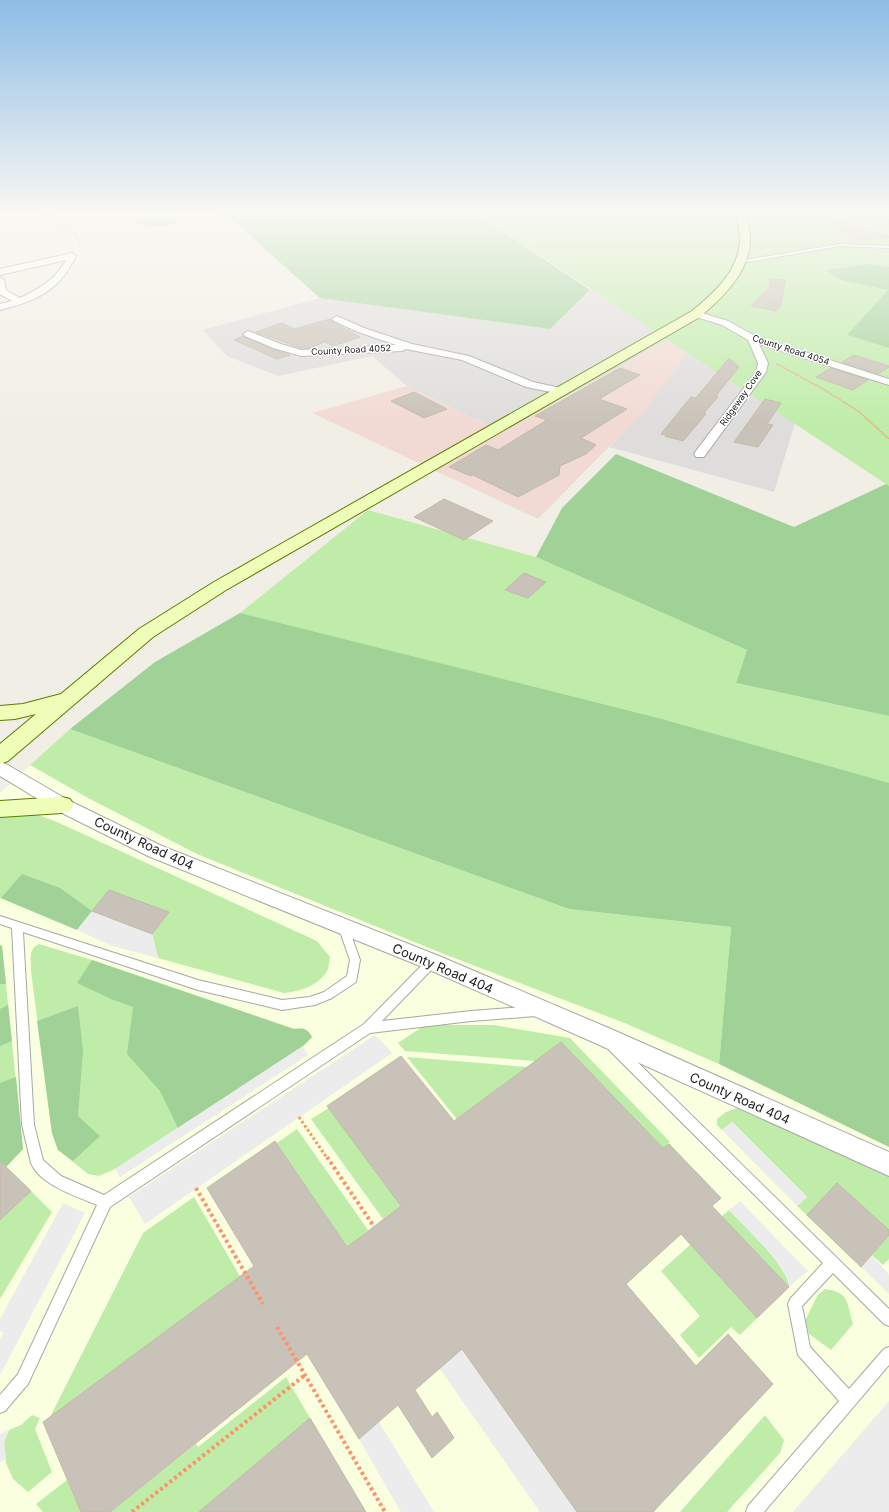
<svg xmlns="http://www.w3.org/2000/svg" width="889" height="1512" font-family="Inter,sans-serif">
  <rect width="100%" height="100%" fill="#f1efe5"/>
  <polygon fill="#dedddc" points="859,213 889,225 889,285 824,328 889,348 809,377 774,492 609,447 646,409 677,335 503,432 407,386 372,356 278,376 227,356 203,330 320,298 550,329 617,264"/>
  <polygon fill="#f2dad4" points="677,335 695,342 646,409 538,519 312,413 407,386 503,432"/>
  <polygon fill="#faffe0" points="70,729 569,909 889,944 889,1512 0,1512 0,793"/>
  <g fill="#bfeda9">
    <polygon points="476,213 859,213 889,225 889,267 869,264 876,286 888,290 848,335 889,348 889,486"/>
    <polygon points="368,510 536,557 747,650 736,683 889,716 889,789 240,613"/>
    <polygon points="70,729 569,909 731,927 719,1064 622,1022 444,954 197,854 88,798 30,765"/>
    <path d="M22 811 38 815 57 822 317 941 330 957C329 962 329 969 326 973 316 987 300 991 284 993L158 958 152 934 168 913 109 891 77 930 0 898V814Z"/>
    <path d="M39 944 92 960 294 1029C303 1028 307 1029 312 1037L303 1046 115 1169 99 1176 88 1174 58 1150 52 1133 31 971C31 960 28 949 39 944Z"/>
    <polygon points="0,945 2,946 23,1149 6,1167 0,1161"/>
    <polygon points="432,1025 494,1025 570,1038 670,1142 663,1148 561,1042 535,1061 405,1051 398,1043 422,1027"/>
    <polygon points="407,1057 527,1067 462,1115 464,1128"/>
    <polygon points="743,1106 889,1173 889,1230 837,1184 807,1215 797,1206 807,1197 732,1122 722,1130 717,1125 717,1119 726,1112"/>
    <polygon points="329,1108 401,1206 383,1219 311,1119"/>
    <polygon points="297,1129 368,1230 347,1247 277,1143"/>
    <polygon points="31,1191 52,1212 0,1299 0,1220"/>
    <polygon points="194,1197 259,1309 233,1282 50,1417 143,1233"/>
    <path d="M729 1210C744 1226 789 1267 789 1287L725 1220 695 1249 757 1318 740 1335 731 1327 699 1358 680 1335 700 1316 661 1271Z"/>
    <polygon points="889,1235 889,1259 883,1265 872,1255"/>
    <path d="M825 1289C850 1292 847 1304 853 1324L831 1350 809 1334 805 1321 817 1296Z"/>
    <polygon points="286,1377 310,1418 199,1512 110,1512 196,1444 198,1447"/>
    <polygon points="32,1415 40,1418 35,1429 52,1472 28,1492 13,1479 6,1463 4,1442 9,1430 21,1425"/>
    <polygon points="765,1415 784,1440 780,1453 727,1512 680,1512"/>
    <polygon points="67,1480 81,1512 43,1512 36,1504"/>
  </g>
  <g fill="#a0d298">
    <polygon points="218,213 475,213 590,290 550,329 320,298 234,221"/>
    <polygon points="860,213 889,213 889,225"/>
    <polygon points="869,264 889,267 889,348 847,335 888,290 841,280 825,270"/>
    <polygon points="616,454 794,527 886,484 889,486 889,716 736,683 747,650 536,557 562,508"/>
    <polygon points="240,613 658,718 889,783 889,1147 719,1064 731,927 569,909 70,729 155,662"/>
    <polygon points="22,874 60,888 92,911 77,930 1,898"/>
    <polygon points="0,945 2,946 6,984 0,984"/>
    <path d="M92 960 294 1029C303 1028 307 1028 312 1037L303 1046 178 1128 160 1091 127 1054 133 1007 111 999 77 983Z"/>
    <polygon points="8,1005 12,1041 0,1046 0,1009"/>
    <polygon points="78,1006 83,1051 78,1116 100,1136 73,1161 58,1150 52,1133 37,1021"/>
    <polygon points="16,1077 23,1149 6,1167 0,1161 0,1083"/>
  </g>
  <g fill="#ececec">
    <polygon points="92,911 152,934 158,958 112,946 77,930"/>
    <polygon points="375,1035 392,1053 145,1224 129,1197"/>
    <polygon points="303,1046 308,1055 120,1177 115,1169"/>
    <polygon points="732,1122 807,1197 797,1206 722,1130"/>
    <polygon points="740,1201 808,1271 789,1287 789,1281 773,1256 729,1210"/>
    <polygon points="63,1203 85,1213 0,1375 0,1338 4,1334 0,1330 0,1319"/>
    <polygon points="872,1255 889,1275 889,1294 861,1267"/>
    <polygon points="462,1349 577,1512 540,1512 440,1369"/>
    <polygon points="889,1401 889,1512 793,1512"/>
    <polygon points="379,1422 434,1512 401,1512 359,1439"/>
    <polygon points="9,1430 4,1442 6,1459 0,1462 0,1434"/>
  </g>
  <path fill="#a4c9e0" d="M159 216 179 220C170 228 145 229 136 220L145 217Z"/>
  <g fill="#c9c2b8" stroke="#c3b8a7">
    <polygon points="826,214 889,237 889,238 856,240 823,219"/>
    <polygon points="770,279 785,280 781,306 776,311 751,306 769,288"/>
    <polygon points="330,319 333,322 360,337 333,346 325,342 309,348 301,348 256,332 282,323 294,329"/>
    <polygon points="243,336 272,349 290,355 277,359 234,340"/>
    <polygon points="854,355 889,366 889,367 878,374 842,362"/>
    <polygon points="729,358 739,367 715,397 718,397 704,413 706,414 683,441 665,436 666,435 661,434 691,397 696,398"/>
    <polygon points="620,368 640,375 599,399 627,409 581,438 596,445 586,454 560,466 559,475 518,497 473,475 471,476 449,467 486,445 498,450 547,420 535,416"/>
    <polygon points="831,368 868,380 853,390 816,377"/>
    <polygon points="414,392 447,409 424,418 391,401"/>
    <polygon points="765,399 781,403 767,424 773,425 758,447 734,442"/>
    <polygon points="444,499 493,521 464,540 414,517"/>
    <polygon points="524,573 546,582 528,598 505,590"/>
    <polygon points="109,890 169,912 152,934 92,911"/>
    <polygon points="561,1042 663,1148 669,1144 721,1198 712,1206 789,1287 757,1318 681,1234 626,1284 696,1366 728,1334 773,1384 653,1512 577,1512 462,1349 415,1390 432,1417 437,1412 454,1438 432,1458 398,1405 359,1439 307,1354 110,1512 81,1512 43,1422 254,1266 207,1188 275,1141 347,1247 401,1206 327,1106 401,1056 454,1121"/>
    <polygon points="0,1161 31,1191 0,1220"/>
    <polygon points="837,1183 889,1230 889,1235 861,1267 807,1215"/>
    <polygon points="310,1418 366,1512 199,1512"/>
  </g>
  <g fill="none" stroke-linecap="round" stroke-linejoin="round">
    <g stroke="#a7a7a7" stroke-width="2">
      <g id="service">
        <polygon points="840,244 889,246 889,248 840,246 754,261 741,262 739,261"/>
        <path d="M0 916 198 980 282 1000 310 997 324 992 347 976 350 960 338 926 339 923 343 922 347 923 348 926 360 960 356 982 332 998 315 1005 282 1010 198 990 23 932 34 1125 43 1160 61 1176 104 1195 364 1024 428 959 432 957 436 959 437 962 436 965 382 1021 471 1011 536 1006 540 1008 542 1011 540 1014 536 1016 471 1021 370 1033 110 1207 28 1384 5 1411 0 1413V1395L18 1374 97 1205C76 1196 40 1185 31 1163L22 1125 12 928 0 924Z"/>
        <polygon points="614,1042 618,1043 889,1309 889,1326 884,1324 833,1273 802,1306 810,1347 849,1389 884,1349 889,1347 889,1365 764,1512 746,1512 748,1506 839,1401 798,1355 788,1304 790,1299 823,1263 610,1051 608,1047 610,1043"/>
      </g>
    </g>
    <g stroke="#a7a7a7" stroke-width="2">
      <g id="minor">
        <path d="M72 253 76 256C59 291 37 301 0 310V304L12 301 0 294V277L4 280 6 290 20 298C40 288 55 280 66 260L0 275V269Z"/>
        <polygon points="696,311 728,321 755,336 889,379 889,385 759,344 768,363 766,372 704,457 696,457 694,454 696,451 756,372 758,363 748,340 722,325 693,316 691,314"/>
        <polygon points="337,316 364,328 412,344 469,356 533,382 565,389 566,391 561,394 526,387 462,360 406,349 402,351 301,356 273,348 245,336 243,334 248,331 251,332 281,344 301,350 396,345 358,332 334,321 332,319"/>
        <polygon points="0,762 6,764 68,800 162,846 439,956 611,1029 889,1152 889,1176 595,1043 425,968 148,856 56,810 0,776"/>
      </g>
    </g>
    <g stroke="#5b7d00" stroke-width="2">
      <g id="secondary">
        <path d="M736 213H746C747 222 751 232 750 241 749 273 723 297 700 317L226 590 153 637 8 761 0 764V744L36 714 15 719 0 720V706L23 704 61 694 139 629 214 582 692 311C714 293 738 272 740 241 740 232 737 222 736 213Z"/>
        <polygon points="62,797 70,799 74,805 70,811 62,813 0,817 0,801"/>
      </g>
    </g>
    <g stroke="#ff9168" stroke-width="1.5" stroke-dasharray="1 1" stroke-linecap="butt">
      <polyline points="47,213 49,217 76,235 80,247"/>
      <polyline points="777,364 823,389 858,411 889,439"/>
    </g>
    <polyline stroke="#ff9168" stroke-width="3" stroke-dasharray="2.5 2.5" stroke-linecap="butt" points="299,1117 327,1158"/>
    <g stroke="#ff9168" stroke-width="4" stroke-dasharray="3 3" stroke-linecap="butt">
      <polyline points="327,1157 373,1225"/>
      <polyline points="196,1188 263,1304"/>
      <polyline points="277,1327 385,1512"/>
      <polyline points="132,1512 305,1375"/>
    </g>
    <use href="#service" fill="#fff" fill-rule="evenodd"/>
    <use href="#minor" fill="#fff" fill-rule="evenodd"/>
    <use href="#secondary" fill="#eefdb7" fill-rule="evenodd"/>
  </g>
  <linearGradient id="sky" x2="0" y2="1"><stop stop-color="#8dbce5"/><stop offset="0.5" stop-color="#f9f8f3"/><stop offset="1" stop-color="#f9f8f3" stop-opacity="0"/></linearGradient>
  <rect width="889" height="425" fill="url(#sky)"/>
  <g text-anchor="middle" stroke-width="3" stroke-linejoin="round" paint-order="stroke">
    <g font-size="9" fill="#202020" stroke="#fff">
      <text transform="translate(351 350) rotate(-3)" y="3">County Road 4052</text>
      <text transform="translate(791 350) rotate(18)" y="3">County Road 4054</text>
      <text transform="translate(741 398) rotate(-55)" y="3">Ridgeway Cove</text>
    </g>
    <g font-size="13" fill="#202020" stroke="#fff">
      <text transform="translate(144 843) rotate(25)" y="5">County Road 404</text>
      <text transform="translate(443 968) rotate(23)" y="5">County Road 404</text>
      <text transform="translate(740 1098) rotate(24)" y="5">County Road 404</text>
    </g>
  </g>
</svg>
